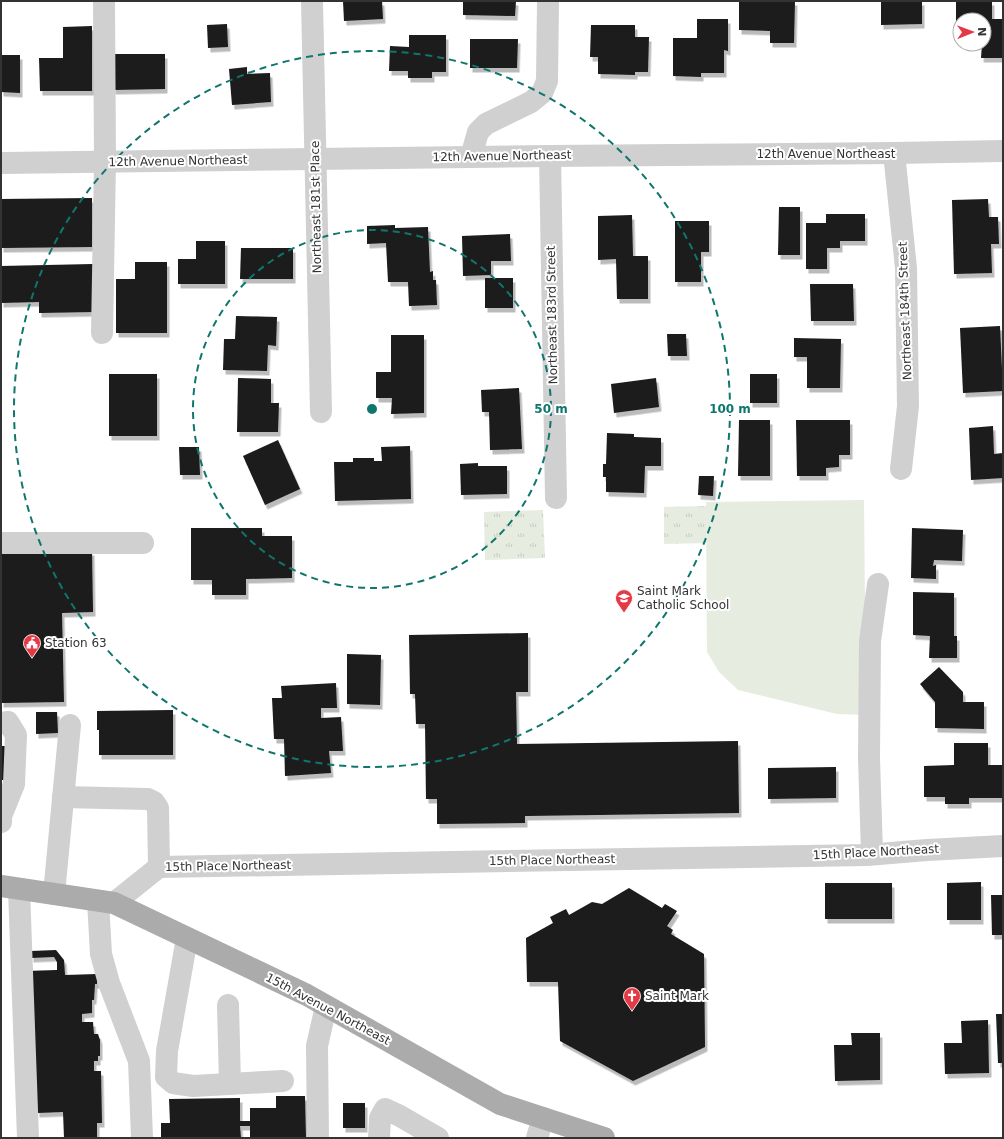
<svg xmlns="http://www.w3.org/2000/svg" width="1004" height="1139" font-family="'DejaVu Sans',sans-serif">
  <defs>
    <pattern id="park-tufts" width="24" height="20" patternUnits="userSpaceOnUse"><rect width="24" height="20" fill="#e6ecdf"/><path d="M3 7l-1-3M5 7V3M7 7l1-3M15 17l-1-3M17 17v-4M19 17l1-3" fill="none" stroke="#c6cbc0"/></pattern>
    <filter id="shadow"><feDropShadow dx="2.5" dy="4.5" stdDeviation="0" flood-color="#0004"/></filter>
  </defs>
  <rect width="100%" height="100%" fill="#fff"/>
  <polygon fill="#e6ecdf" points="864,500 866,715 837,714 738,690 719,672 707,652 706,502"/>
  <g fill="url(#park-tufts)">
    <polygon points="706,506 706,543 664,544 664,507"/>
    <polygon points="543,510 545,558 485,560 484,512"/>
  </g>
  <g fill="#1a1a1a" filter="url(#shadow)">
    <polygon points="343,1 382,1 383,19 344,21"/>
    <polygon points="463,1 516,1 515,16 463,15"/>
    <polygon points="739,1 795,1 794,43 770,43 770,31 739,30"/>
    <polygon points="881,1 922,1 922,24 881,25"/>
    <polygon points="956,1 992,1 992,19 1003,19 1003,58 981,58 982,44 984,44 984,20 960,20 960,40 956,40"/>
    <polygon points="697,19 728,19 728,51 724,50 724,73 701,73 701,77 673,76 673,38 697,38"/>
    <polygon points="227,24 228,47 208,48 207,25"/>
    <polygon points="591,25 635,25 635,37 649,37 648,72 635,72 635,75 598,74 598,57 590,57"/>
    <polygon points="92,26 92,91 40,91 39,58 63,58 63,27"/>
    <polygon points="409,35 446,35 446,72 432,72 432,78 408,78 408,71 389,71 390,46 409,47"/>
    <polygon points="470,39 518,39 517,68 470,68"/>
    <polygon points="113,54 165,54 165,89 113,90"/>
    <polygon points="1,55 20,55 20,93 1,92"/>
    <polygon points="247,67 247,74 270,73 271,102 232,105 229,69"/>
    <polygon points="92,198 92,247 1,248 1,199"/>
    <polygon points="988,199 989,217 998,217 999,244 991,244 992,273 954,274 952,200"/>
    <polygon points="779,207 800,207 800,255 778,255"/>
    <polygon points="826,214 865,214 865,241 840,241 840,248 827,248 827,269 806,269 806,223 826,223"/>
    <polygon points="632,215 633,256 648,256 648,299 617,299 616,259 598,260 598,216"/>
    <polygon points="675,221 709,221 709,252 701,252 701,282 675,282"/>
    <polygon points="395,225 395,228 428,227 430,272 433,271 433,280 436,280 437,305 409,306 408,282 388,282 386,243 367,244 367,226"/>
    <polygon points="510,234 511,261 491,261 491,275 463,276 462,236"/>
    <polygon points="196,241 225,241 225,284 178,284 178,259 196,259"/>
    <polygon points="241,248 293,248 293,279 240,279"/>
    <polygon points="135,262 167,262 167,333 116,333 116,279 135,279"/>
    <polygon points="93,264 94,312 39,313 39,302 1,303 1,266"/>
    <rect x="485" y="278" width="28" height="30"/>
    <polygon points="810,284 853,284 854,321 811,321"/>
    <polygon points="236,316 277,317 276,346 268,345 267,371 223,370 224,339 235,339"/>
    <polygon points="1000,326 1003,391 963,393 960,328"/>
    <polygon points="667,334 686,334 687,356 668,356"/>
    <polygon points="391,335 424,335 424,413 391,414 392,398 376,398 376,372 391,372"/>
    <polygon points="794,338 841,339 840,388 807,388 807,357 794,357"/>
    <rect x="109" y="374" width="48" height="62"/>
    <rect x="750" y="374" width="27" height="29"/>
    <polygon points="238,378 271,379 271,403 279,403 278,432 237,432"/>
    <polygon points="656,378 659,407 614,413 611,384"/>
    <polygon points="519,388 522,449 490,450 489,412 482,412 481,390"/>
    <polygon points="739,420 770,420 770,476 738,476"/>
    <polygon points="796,420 850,420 850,455 839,455 839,467 826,468 826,476 797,476"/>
    <polygon points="993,426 994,454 1003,453 1003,478 971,480 969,428"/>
    <polygon points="607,433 634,434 634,437 661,438 661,466 645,466 644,493 606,492 606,477 603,477 603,464 606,464"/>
    <polygon points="278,440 300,489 265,505 243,456"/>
    <polygon points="410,446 411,499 335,501 334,462 353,462 353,458 374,458 374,461 382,461 381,447"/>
    <polygon points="179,447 199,447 200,475 180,475"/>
    <polygon points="478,463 478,466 507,466 507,494 461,495 460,464"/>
    <polygon points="699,476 714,476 713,496 698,495"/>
    <polygon points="191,528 262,528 262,536 292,536 292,578 246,579 246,595 212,595 212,580 191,580"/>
    <polygon points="912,528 963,530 962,561 934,560 933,566 936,565 936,579 911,578"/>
    <polygon points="92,551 93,612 62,613 64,702 1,703 1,553"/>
    <polygon points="913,592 954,593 954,636 957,636 957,658 929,658 930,636 913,635"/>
    <polygon points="528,633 528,692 516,692 517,744 738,741 739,813 525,816 525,823 437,824 437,799 426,799 425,724 416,724 415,694 410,694 409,635"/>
    <polygon points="347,654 381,655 380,705 347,704"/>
    <polygon points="939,667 963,692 963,702 984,702 984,729 935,728 935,702 920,684"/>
    <polygon points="336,683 337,708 321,708 321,718 341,717 343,751 329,751 331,773 285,776 284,739 274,739 272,698 282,698 281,686"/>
    <polygon points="173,710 173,755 99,755 99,730 97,730 97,711"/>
    <polygon points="36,712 57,712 58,733 36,734"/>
    <polygon points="954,743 988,743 988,765 1003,765 1003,798 969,798 969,804 945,804 945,797 924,797 924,766 954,765"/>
    <polygon points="1,746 5,746 6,780 1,780"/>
    <polygon points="836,767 836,798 768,799 768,768"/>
    <polygon points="981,882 981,920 947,920 947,883"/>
    <rect x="825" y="883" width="67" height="36"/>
    <polygon points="629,888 662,908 665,904 677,911 667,926 673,930 671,934 704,954 705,1047 633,1081 560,1041 558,982 527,982 526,938 553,923 550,917 566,909 569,915 592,902 602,904"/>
    <polygon points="991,895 1003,895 1003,935 992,935"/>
    <polygon points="56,950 64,960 65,975 97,974 97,984 95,984 94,1000 92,1000 92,1013 82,1014 82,1022 93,1022 94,1034 98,1034 100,1040 100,1056 98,1056 98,1061 94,1061 94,1071 101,1071 102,1123 97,1123 97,1138 64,1138 63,1112 37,1113 25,971 57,970 57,962 54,957 31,958 31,951"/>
    <polygon points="996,1014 1003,1014 1003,1063 998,1063"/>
    <polygon points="988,1020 989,1073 945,1074 944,1043 962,1043 961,1021"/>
    <polygon points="851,1033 880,1033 880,1080 835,1081 834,1045 852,1045"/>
    <polygon points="276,1096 305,1096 306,1138 250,1138 250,1126 240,1126 241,1138 161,1138 161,1123 170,1123 169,1099 240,1098 240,1121 250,1121 250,1108 276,1108"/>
    <rect x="343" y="1103" width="22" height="25"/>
  </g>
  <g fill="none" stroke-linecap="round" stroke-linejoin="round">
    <g stroke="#d0d0d0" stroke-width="22">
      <polyline points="312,1 321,412"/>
      <polyline points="894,153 906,268 908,406 901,469"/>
      <polyline points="550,156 556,498"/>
      <polyline points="471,157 478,132 486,124 531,102 542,93 547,81 548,3"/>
      <polyline points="1,163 550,156 894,153 1003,151"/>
      <polyline points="102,333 105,162 104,1"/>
      <polyline points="1,543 143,543"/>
      <polyline points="1,723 8,722 16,735 14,784 1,816 1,822"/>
      <polyline points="63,797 148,799 154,802 158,808 159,867"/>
      <polyline points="872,854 869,758 870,641 878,584"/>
      <polyline points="19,889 28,1138"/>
      <polyline points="54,894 70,725"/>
      <polyline points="98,901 101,954 109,983 139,1061 142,1138"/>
      <polyline points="114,903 159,867 867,855 927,850 1003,846"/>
      <polyline points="187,938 167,1051 166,1077 173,1083 193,1086 283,1081"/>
      <polyline points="228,1005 230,1084"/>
      <polyline points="318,1138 317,1046 326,1006"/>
      <polyline points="379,1138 380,1118 385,1109 400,1116 438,1138"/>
      <polyline points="537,1138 543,1118"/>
    </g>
    <polyline stroke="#ababab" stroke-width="22" points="1,886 114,903 307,995 500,1104 604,1138"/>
  </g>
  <g fill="none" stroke="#0f766e" stroke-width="2" stroke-dasharray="7 5">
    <circle cx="372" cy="409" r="179"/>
    <circle cx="372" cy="409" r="358"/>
  </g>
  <defs>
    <g id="school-pin" transform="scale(0.9)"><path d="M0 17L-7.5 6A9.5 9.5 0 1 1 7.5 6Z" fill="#e63946" stroke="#fff"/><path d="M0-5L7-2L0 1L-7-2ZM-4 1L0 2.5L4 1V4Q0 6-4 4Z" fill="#fff"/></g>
    <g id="civic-pin" transform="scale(0.9)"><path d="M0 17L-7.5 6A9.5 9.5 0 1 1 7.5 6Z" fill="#e63946" stroke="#fff"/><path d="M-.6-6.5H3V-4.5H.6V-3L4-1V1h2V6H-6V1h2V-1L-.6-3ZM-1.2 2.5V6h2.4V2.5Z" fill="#fff"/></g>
    <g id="church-pin" transform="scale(0.9)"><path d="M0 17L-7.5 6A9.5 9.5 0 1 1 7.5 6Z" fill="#e63946" stroke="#fff"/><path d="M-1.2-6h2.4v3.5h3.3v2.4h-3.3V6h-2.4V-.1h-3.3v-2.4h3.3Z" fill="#fff"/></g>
  </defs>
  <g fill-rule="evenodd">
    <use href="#school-pin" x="624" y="598"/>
    <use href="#civic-pin" x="32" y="643"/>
    <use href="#church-pin" x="632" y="996"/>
  </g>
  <g text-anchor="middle" stroke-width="4" stroke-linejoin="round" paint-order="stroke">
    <g font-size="12" fill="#333" stroke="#fff">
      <text x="826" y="158">12th Avenue Northeast</text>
      <text transform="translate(502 156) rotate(-1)" y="4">12th Avenue Northeast</text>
      <text transform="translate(178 161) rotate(-1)" y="4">12th Avenue Northeast</text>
      <text transform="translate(316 207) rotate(-91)" y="4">Northeast 181st Place</text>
      <text transform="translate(905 311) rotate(-92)" y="4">Northeast 184th Street</text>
      <text transform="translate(552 315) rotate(-91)" y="4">Northeast 183rd Street</text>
      <text transform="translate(876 852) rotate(-3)" y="4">15th Place Northeast</text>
      <text transform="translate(552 860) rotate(-1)" y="4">15th Place Northeast</text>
      <text transform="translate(228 866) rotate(-1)" y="4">15th Place Northeast</text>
      <text transform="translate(328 1009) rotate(28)" y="4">15th Avenue Northeast</text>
    </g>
    <g font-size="12" fill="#333" stroke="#fff" text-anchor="start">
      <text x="637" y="595">Saint Mark<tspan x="637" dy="14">Catholic School</tspan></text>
      <text x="45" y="647">Station 63</text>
      <text x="645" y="1000">Saint Mark</text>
    </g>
  </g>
  <circle cx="372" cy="409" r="6" fill="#0f766e" stroke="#fff" stroke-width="2"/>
  <g font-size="12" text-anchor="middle" font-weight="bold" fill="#0f766e" stroke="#fff" stroke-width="4" stroke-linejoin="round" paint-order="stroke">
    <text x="551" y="413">50 m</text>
    <text x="730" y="413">100 m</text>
  </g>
  <rect width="1004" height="1139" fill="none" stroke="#333333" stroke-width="4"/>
  <g transform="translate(972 32) rotate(89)"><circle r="19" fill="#ffffff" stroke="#adadad"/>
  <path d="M0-3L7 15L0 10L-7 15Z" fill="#e63946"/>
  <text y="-6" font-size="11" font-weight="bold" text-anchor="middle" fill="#333333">N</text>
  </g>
</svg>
